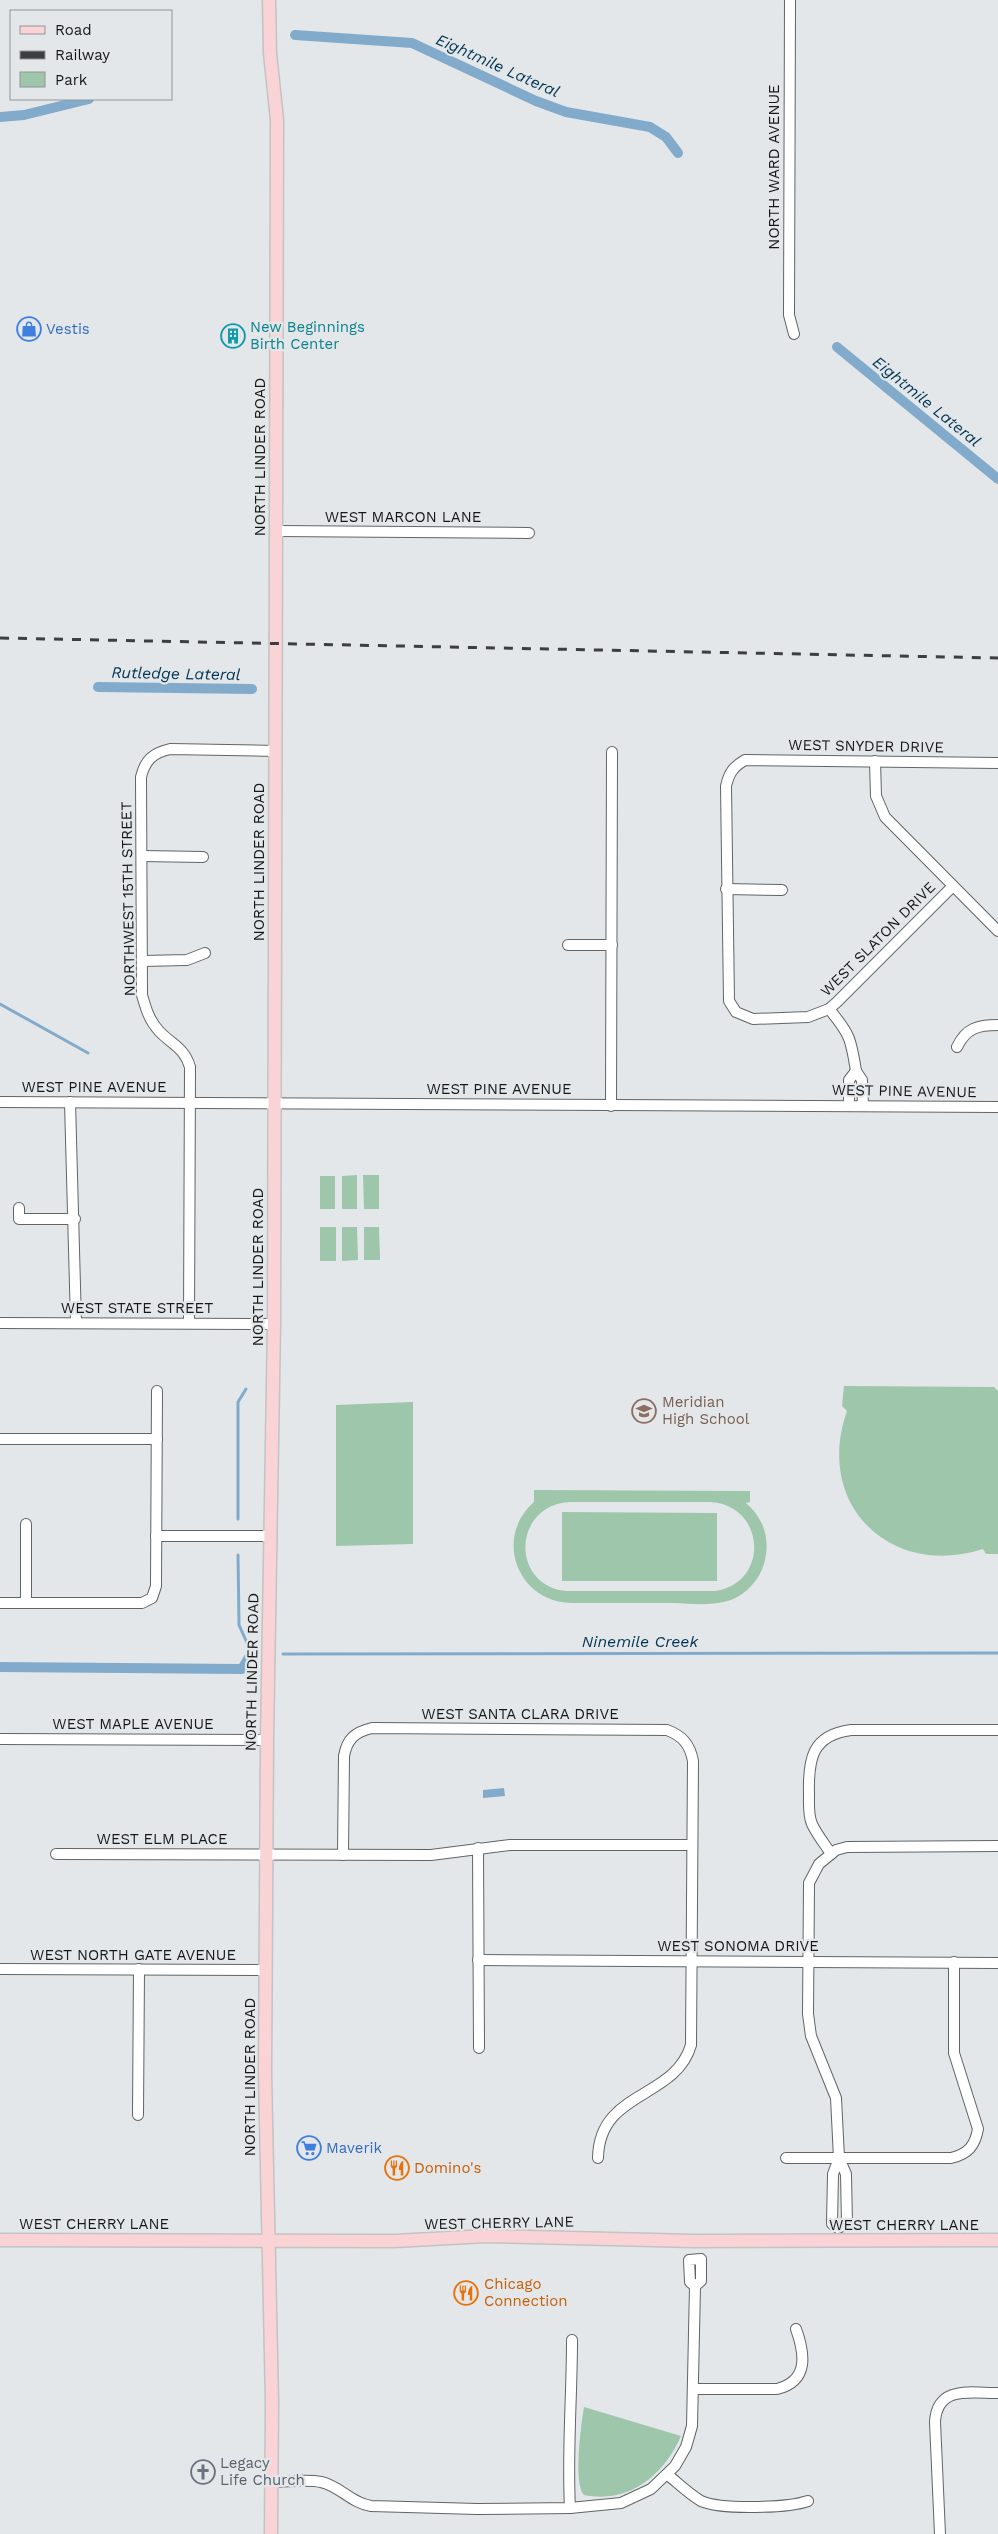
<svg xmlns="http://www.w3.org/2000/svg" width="998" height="2534" font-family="'Work Sans',sans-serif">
  <rect width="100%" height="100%" fill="#e4e7e9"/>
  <g fill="#9dc6ab" fill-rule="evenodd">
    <polygon points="357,1175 357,1209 342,1209 342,1176"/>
    <polygon points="379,1175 379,1209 364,1209 363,1175"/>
    <rect x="320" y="1176" width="15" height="33"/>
    <rect x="320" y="1227" width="16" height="34"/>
    <polygon points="342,1227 357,1227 358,1260 342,1261"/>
    <polygon points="364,1227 379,1227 380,1260 364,1260"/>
    <path d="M844 1386 994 1387 998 1391V1554H986L983 1549C890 1579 814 1504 847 1411L842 1406Z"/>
    <polygon points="413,1402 413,1544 336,1546 336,1405"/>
    <path d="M534 1490 750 1491V1502L746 1503C761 1516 769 1534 766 1554 764 1574 750 1592 731 1600 713 1606 692 1604 674 1603 640 1603 606 1603 571 1603 518 1602 493 1538 534 1502ZM570 1502H710C766 1505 770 1583 715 1591H567C510 1586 512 1505 570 1502Z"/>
    <polygon points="562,1512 717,1513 717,1581 562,1581"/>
    <path d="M584 2407 681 2436C664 2475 629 2504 584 2495 573 2484 581 2424 584 2407Z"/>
  </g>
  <polygon fill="#82abcb" points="504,1788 505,1796 483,1798 483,1790"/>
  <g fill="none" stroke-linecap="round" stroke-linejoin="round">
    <g stroke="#82abcb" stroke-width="3">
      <polyline points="0,1004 88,1053"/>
      <polyline points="238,1519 238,1402 246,1389"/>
      <polyline points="238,1555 239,1625 252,1654"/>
      <polyline points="283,1654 998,1653"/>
    </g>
    <g stroke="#82abcb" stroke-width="10">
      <polyline points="295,35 412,43 536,101 566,112 650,127 666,137 678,153"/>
      <polyline points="0,117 24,115 89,99"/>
      <polyline points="837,347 998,479"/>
      <polyline points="98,687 252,689"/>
      <polyline points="0,1667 242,1669 251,1654"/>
    </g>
    <g stroke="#626466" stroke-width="12">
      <g id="minor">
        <polyline points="790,0 789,315 794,334"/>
        <polyline points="277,531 529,533"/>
        <polyline points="875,761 876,796 885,817 998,931"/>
        <polyline points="142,856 203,857"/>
        <path d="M953 886 837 1002 829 1009 808 1017 753 1019 736 1012 729 1001 726 786C729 773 733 767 745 760L998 763"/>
        <polyline points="726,889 782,890"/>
        <polyline points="568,945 612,945"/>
        <polyline points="142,961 187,960 205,953"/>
        <path d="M829 1009C850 1034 851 1039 856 1071"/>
        <path d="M957 1047C966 1028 978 1025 998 1025"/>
        <polyline points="0,1102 998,1107"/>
        <polyline points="70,1102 76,1323"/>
        <polyline points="611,1106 612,752"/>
        <polyline points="849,1106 849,1080 856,1071 862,1080 863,1106"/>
        <polyline points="19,1208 19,1219 75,1219"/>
        <polyline points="0,1323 274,1324"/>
        <path d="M189 1323 190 1067C184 1047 172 1045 159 1031 149 1020 146 1009 142 995L141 777C145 760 153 753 170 749L276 751"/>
        <polyline points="0,1439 157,1439"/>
        <polyline points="156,1536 270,1536"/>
        <polyline points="0,1603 142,1603 152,1598 156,1586 157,1391"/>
        <polyline points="26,1603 26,1524"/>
        <polyline points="0,1739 267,1740"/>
        <polyline points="478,1848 479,2048"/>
        <polyline points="56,1854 431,1855 510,1845 692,1845"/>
        <path d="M831 1854C825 1844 817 1835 812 1824 808 1815 809 1804 809 1794 808 1759 812 1735 851 1730H998"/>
        <path d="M343 1855 344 1756C347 1739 355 1732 372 1728L667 1730C683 1736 690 1745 693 1761L691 2045C675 2100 599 2090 598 2158"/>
        <polyline points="478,1960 998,1963"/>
        <polyline points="0,1969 266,1970"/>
        <polyline points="138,2115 139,1969"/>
        <path d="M786 2158H951C968 2154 975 2146 978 2129L954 2053V1962"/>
        <polyline points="839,2158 833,2174 832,2224 838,2228 847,2224 846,2174 839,2158 836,2098 811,2036 808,2014 809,1883 819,1864 836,1850 847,1847 998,1846"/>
        <path d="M694 2389H777C809 2381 805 2354 796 2329"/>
        <path d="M668 2475C679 2484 689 2494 701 2501 721 2510 788 2508 808 2501"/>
        <path d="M272 2482C287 2482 306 2479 321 2482 340 2486 351 2503 371 2506L477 2509 570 2508 621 2503 651 2489 675 2466 686 2447 692 2426 695 2286 690 2282 689 2260 701 2259V2281L695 2286"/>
        <path d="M570 2508C567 2452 572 2396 572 2340"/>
        <path d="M940 2534 935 2422C937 2385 971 2393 998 2393"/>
      </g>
    </g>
    <g stroke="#c2c3c3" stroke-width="15">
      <g id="major">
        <polyline points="269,0 270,53 277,120 274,1324 267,1740 265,2074 272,2402 271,2534"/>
        <polyline points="0,2240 395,2241 486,2236 694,2241 998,2240"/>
      </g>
    </g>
    <use href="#minor" stroke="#fff" stroke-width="10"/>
    <use href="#major" stroke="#fad3d7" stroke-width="12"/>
    <polyline stroke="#3d3e3f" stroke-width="3" stroke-dasharray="9 9" stroke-linecap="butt" points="0,638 998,658"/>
  </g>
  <defs>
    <g id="shop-ring" transform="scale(1.25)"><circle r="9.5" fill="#e4e7e9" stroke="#3f7fe0" stroke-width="1.5"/><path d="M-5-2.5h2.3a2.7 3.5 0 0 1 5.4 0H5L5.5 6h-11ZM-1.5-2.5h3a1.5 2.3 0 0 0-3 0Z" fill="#3f7fe0"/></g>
    <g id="building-ring" transform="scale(1.25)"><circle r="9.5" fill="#e4e7e9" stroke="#0f9aa8" stroke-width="1.5"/><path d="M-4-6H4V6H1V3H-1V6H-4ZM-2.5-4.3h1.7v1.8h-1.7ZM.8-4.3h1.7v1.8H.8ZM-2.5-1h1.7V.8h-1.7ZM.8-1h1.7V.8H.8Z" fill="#0f9aa8"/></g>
    <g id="school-ring" transform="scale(1.25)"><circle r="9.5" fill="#e4e7e9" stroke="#8d6e63" stroke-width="1.5"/><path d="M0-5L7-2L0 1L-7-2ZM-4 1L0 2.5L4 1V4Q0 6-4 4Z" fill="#8d6e63"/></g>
    <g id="supermarket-ring" transform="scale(1.25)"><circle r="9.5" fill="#e4e7e9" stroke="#3f7fe0" stroke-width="1.5"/><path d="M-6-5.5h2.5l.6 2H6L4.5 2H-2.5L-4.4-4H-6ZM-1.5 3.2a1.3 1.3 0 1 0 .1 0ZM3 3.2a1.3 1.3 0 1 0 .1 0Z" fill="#3f7fe0"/></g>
    <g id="restaurant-ring" transform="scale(1.25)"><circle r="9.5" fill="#e4e7e9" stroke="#e8710a" stroke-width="1.5"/><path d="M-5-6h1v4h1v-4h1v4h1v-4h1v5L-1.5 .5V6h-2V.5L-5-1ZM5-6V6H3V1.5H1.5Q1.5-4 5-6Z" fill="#e8710a"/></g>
    <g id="church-ring" transform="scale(1.25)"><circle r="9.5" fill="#e4e7e9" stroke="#6b7280" stroke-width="1.5"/><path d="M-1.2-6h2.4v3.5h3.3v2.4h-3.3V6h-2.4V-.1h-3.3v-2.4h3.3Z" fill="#6b7280"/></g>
  </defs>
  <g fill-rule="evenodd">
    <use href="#shop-ring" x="29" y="329"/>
    <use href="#building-ring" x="233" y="336"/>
    <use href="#school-ring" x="644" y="1411"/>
    <use href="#supermarket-ring" x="309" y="2148"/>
    <use href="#restaurant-ring" x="397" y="2168"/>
    <use href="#restaurant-ring" x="466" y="2293"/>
    <use href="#church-ring" x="203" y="2472"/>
  </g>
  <g text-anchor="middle" stroke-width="4.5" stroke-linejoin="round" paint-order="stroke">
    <g font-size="15" fill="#161717" stroke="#e4e7e9">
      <text transform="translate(774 167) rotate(-90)" y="5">NORTH WARD AVENUE</text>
      <text transform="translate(260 457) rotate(-90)" y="5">NORTH LINDER ROAD</text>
      <text x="403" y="522">WEST MARCON LANE</text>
      <text transform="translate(866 746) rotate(1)" y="5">WEST SNYDER DRIVE</text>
      <text transform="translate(259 862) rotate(-90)" y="5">NORTH LINDER ROAD</text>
      <text transform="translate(128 899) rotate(-91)" y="5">NORTHWEST 15TH STREET</text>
      <text transform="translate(878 939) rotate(-45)" y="5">WEST SLATON DRIVE</text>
      <text x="94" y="1092">WEST PINE AVENUE</text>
      <text x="499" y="1094">WEST PINE AVENUE</text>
      <text transform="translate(904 1091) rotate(1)" y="5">WEST PINE AVENUE</text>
      <text transform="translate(258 1267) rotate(-90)" y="5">NORTH LINDER ROAD</text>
      <text x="137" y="1313">WEST STATE STREET</text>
      <text transform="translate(252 1672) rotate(-89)" y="5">NORTH LINDER ROAD</text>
      <text x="520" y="1719">WEST SANTA CLARA DRIVE</text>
      <text x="133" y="1729">WEST MAPLE AVENUE</text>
      <text x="162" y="1844">WEST ELM PLACE</text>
      <text x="738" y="1951">WEST SONOMA DRIVE</text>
      <text x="133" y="1960">WEST NORTH GATE AVENUE</text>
      <text transform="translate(250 2077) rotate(-90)" y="5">NORTH LINDER ROAD</text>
      <text transform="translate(499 2223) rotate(-1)" y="5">WEST CHERRY LANE</text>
      <text x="94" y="2229">WEST CHERRY LANE</text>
      <text x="904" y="2230">WEST CHERRY LANE</text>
    </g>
    <g font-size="15" fill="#0d838f" stroke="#e4e7e9" text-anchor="start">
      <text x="250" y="332">New Beginnings<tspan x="250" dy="17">Birth Center</tspan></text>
    </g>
    <g font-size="15" fill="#366cbe" stroke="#e4e7e9" text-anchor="start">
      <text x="46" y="334">Vestis</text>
      <text x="326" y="2153">Maverik</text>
    </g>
    <g font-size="15" fill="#785e54" stroke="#e4e7e9" text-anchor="start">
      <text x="662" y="1407">Meridian<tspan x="662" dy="17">High School</tspan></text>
    </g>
    <g font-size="15" fill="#c56008" stroke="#e4e7e9" text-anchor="start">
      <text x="414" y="2173">Domino's</text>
      <text x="484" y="2289">Chicago<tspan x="484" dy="17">Connection</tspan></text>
    </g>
    <g font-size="15" fill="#5b616d" stroke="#e4e7e9" text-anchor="start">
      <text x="220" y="2468">Legacy<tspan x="220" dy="17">Life Church</tspan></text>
    </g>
    <g font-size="16" font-style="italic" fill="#013555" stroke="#e4e7e9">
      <text transform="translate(498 65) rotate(24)" y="6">Eightmile Lateral</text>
      <text transform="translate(927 401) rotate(39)" y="6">Eightmile Lateral</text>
      <text transform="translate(176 673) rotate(1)" y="6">Rutledge Lateral</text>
      <text x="640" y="1647">Ninemile Creek</text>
    </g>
  </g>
  <rect x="10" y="10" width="162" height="90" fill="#e4e7e9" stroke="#929495"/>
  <rect x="20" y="26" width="25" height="8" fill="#fad3d7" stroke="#929495"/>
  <text x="55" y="35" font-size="15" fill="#161717">Road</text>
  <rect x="20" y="51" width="25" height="8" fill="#3d3e3f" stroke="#929495"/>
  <text x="55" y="60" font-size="15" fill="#161717">Railway</text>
  <rect x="20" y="72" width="25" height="15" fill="#9dc6ab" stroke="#929495"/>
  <text x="55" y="85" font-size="15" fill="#161717">Park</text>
</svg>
